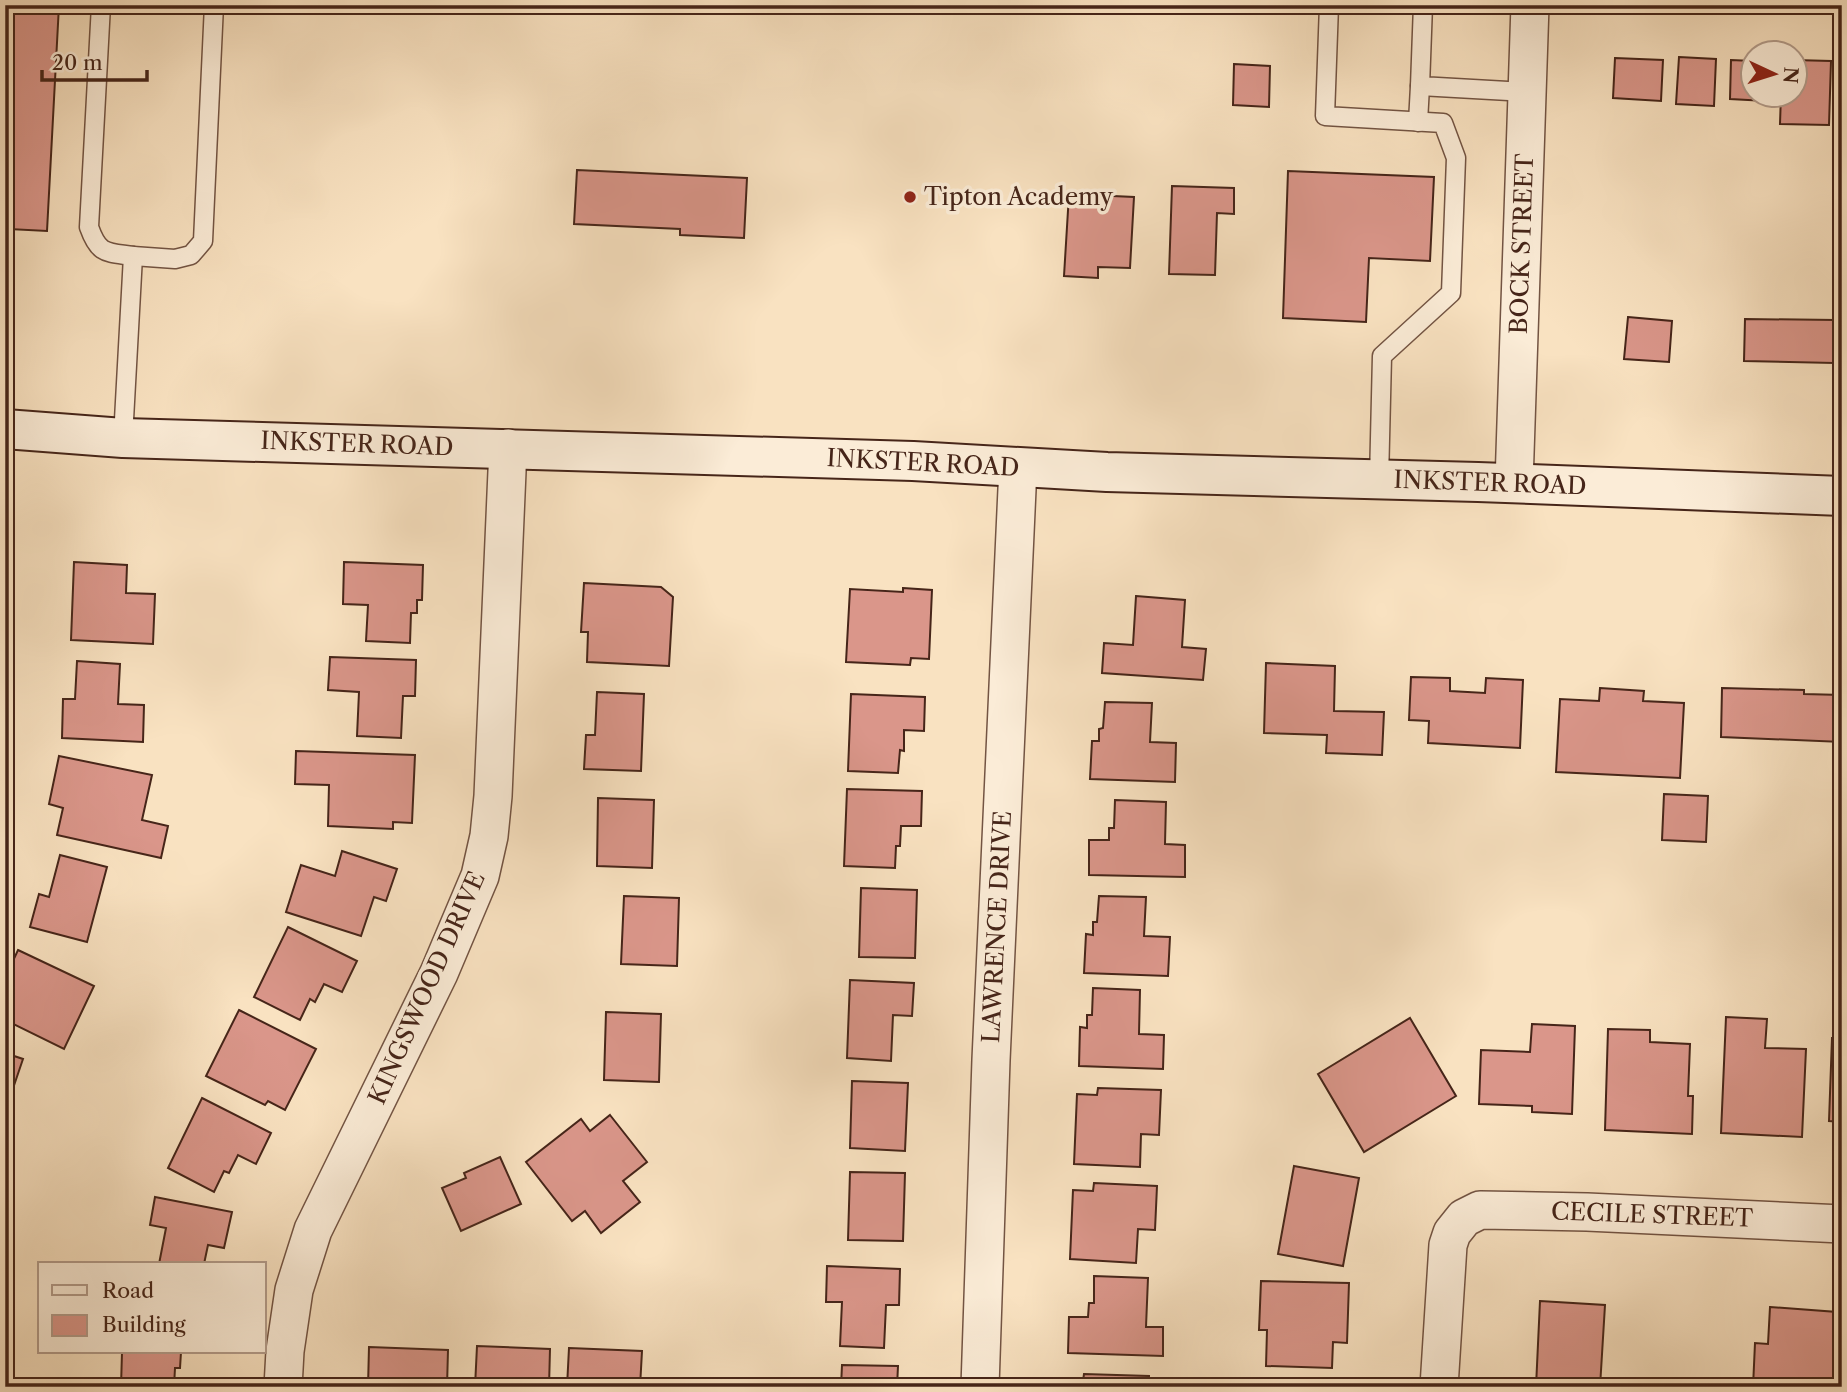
<svg xmlns="http://www.w3.org/2000/svg" width="1847" height="1392" font-family="'Libre Caslon Text',serif">
  <rect width="100%" height="100%" fill="#f9e2c1"/>
  <filter id="stains"><feTurbulence type="fractalNoise" baseFrequency=".00286" numOctaves="4"/><feColorMatrix values="0 0 0 0 .2 0 0 0 0 .09 0 0 0 0 .02 0 0 0 .5 -.17"/></filter>
  <radialGradient id="worn" r=".72"><stop offset=".6" stop-color="#630" stop-opacity="0"/><stop offset="1" stop-color="#630" stop-opacity=".3"/></radialGradient>
  <g fill="#da968a" stroke="#462519" stroke-width="2">
    <polygon points="5,5 59,5 47,231 9,229 5,233"/>
    <polygon points="1679,57 1716,59 1714,106 1676,104"/>
    <polygon points="1615,58 1663,60 1661,101 1613,98"/>
    <polygon points="1731,60 1752,61 1752,94 1766,94 1766,101 1730,99"/>
    <polygon points="1794,60 1831,61 1829,125 1780,124 1781,94 1794,94"/>
    <polygon points="1234,64 1270,66 1269,107 1233,105"/>
    <polygon points="577,170 747,178 744,238 680,235 680,229 574,224"/>
    <polygon points="1288,171 1434,177 1430,261 1369,258 1366,322 1283,318"/>
    <polygon points="1172,186 1234,188 1234,214 1217,213 1215,275 1169,274"/>
    <polygon points="1069,194 1134,197 1130,268 1098,267 1098,278 1064,276"/>
    <polygon points="1628,317 1672,321 1669,362 1624,359"/>
    <polygon points="1745,319 1835,320 1834,363 1744,361"/>
    <polygon points="74,562 127,565 126,593 155,594 153,644 71,640"/>
    <polygon points="344,562 423,565 422,600 417,600 417,613 411,613 410,643 366,641 368,605 343,604"/>
    <polygon points="584,583 661,587 673,597 669,666 587,662 588,632 581,632"/>
    <polygon points="903,588 932,590 929,659 911,658 910,665 846,662 850,589 903,592"/>
    <polygon points="1136,596 1185,600 1182,647 1206,649 1203,680 1102,673 1104,643 1133,645"/>
    <polygon points="330,657 416,660 415,696 403,696 401,738 357,736 359,692 328,690"/>
    <polygon points="77,661 120,664 118,704 144,705 143,742 62,738 63,699 75,699"/>
    <polygon points="1266,663 1335,666 1334,711 1384,712 1382,755 1326,753 1327,735 1264,733"/>
    <polygon points="1411,677 1450,678 1450,691 1485,693 1486,678 1523,680 1520,748 1428,743 1429,721 1409,720"/>
    <polygon points="1600,688 1644,691 1643,701 1684,703 1680,778 1556,772 1560,699 1599,701"/>
    <polygon points="1722,688 1804,690 1804,694 1842,695 1842,742 1721,737"/>
    <polygon points="597,692 644,694 641,771 584,769 586,735 595,735"/>
    <polygon points="851,694 925,697 924,731 904,730 904,751 900,750 898,773 848,771"/>
    <polygon points="1105,702 1152,703 1150,742 1176,743 1175,782 1090,779 1092,741 1099,741 1099,729 1103,728"/>
    <polygon points="296,751 415,755 412,823 393,822 393,829 328,826 329,785 295,784"/>
    <polygon points="59,756 152,775 142,820 168,826 161,858 57,835 63,808 49,804"/>
    <polygon points="847,789 922,791 921,826 901,826 900,846 896,846 895,868 844,866"/>
    <polygon points="1664,794 1708,796 1706,842 1662,840"/>
    <polygon points="598,798 654,800 652,868 597,866"/>
    <polygon points="1115,800 1166,802 1165,844 1185,845 1185,877 1089,875 1089,840 1109,840 1109,828 1114,828"/>
    <polygon points="342,851 397,869 386,901 374,897 361,936 286,912 301,865 335,876"/>
    <polygon points="60,855 107,867 87,942 30,927 39,894 49,897"/>
    <polygon points="861,888 917,890 915,958 859,957"/>
    <polygon points="624,896 679,898 677,966 621,964"/>
    <polygon points="1099,896 1146,897 1144,936 1170,937 1168,976 1084,973 1086,934 1093,935 1093,922 1097,922"/>
    <polygon points="288,927 357,961 342,992 324,984 315,1002 310,999 300,1020 254,997"/>
    <polygon points="18,950 94,986 64,1049 5,1020 5,978"/>
    <polygon points="850,980 914,983 912,1016 893,1015 891,1061 847,1058"/>
    <polygon points="1093,988 1140,990 1139,1034 1164,1035 1163,1069 1079,1066 1080,1027 1087,1028 1087,1015 1092,1015"/>
    <polygon points="239,1010 316,1049 285,1110 268,1101 265,1105 206,1076"/>
    <polygon points="606,1012 661,1014 659,1082 604,1080"/>
    <polygon points="1726,1017 1767,1019 1765,1048 1806,1049 1802,1137 1721,1133"/>
    <polygon points="1410,1018 1456,1096 1364,1152 1318,1074"/>
    <polygon points="1532,1024 1575,1026 1572,1114 1532,1112 1532,1106 1479,1104 1481,1050 1530,1052"/>
    <polygon points="1608,1029 1650,1030 1650,1042 1690,1044 1688,1096 1693,1096 1692,1134 1605,1130"/>
    <polygon points="1832,1038 1842,1038 1842,1122 1829,1121"/>
    <polygon points="5,1053 23,1059 5,1112"/>
    <polygon points="852,1081 908,1083 905,1151 850,1148"/>
    <polygon points="1098,1088 1161,1090 1159,1135 1141,1134 1140,1167 1074,1164 1077,1094 1097,1095"/>
    <polygon points="202,1098 271,1133 256,1164 238,1155 229,1173 224,1171 214,1192 168,1168"/>
    <polygon points="610,1115 647,1162 623,1181 640,1202 601,1233 585,1211 572,1221 526,1162 581,1119 590,1131"/>
    <polygon points="500,1157 521,1204 461,1231 442,1188 466,1178 464,1173"/>
    <polygon points="5,1162 13,1162 9,1239 5,1239"/>
    <polygon points="1294,1166 1359,1178 1343,1266 1278,1254"/>
    <polygon points="850,1172 905,1173 903,1241 848,1240"/>
    <polygon points="1094,1183 1157,1186 1155,1230 1138,1229 1136,1263 1070,1259 1073,1190 1093,1191"/>
    <polygon points="155,1197 232,1212 224,1248 208,1245 204,1264 159,1264 166,1228 150,1225"/>
    <polygon points="827,1266 900,1269 899,1305 886,1305 884,1348 840,1346 842,1302 826,1302"/>
    <polygon points="1094,1276 1148,1278 1146,1327 1163,1327 1163,1356 1068,1353 1069,1317 1088,1317 1089,1303 1094,1303"/>
    <polygon points="1261,1281 1349,1283 1347,1343 1333,1342 1332,1368 1266,1366 1267,1330 1259,1330"/>
    <polygon points="1540,1301 1605,1305 1600,1387 1536,1387"/>
    <polygon points="1770,1307 1837,1312 1836,1387 1753,1387 1755,1343 1768,1344"/>
    <polygon points="477,1346 550,1349 549,1387 475,1387"/>
    <polygon points="369,1347 448,1350 447,1387 368,1387"/>
    <polygon points="569,1348 642,1351 640,1387 567,1387"/>
    <polygon points="122,1352 181,1352 180,1368 175,1368 174,1387 121,1387"/>
    <polygon points="842,1365 898,1366 897,1387 841,1387"/>
    <polygon points="1084,1374 1149,1376 1149,1387 1063,1387 1064,1380 1083,1381"/>
    <polygon points="673,1379 742,1382 742,1387 673,1387"/>
  </g>
  <g fill="none" stroke-linecap="round" stroke-linejoin="round">
    <g stroke="#735443" stroke-width="21">
      <g id="service">
        <path d="M101 5 89 227C99 255 106 252 133 256L123 438"/>
        <polyline points="1329,5 1325,116 1443,123 1456,158 1451,293 1382,356 1379,480"/>
        <polyline points="1423,5 1420,86 1527,92"/>
        <polyline points="1418,122 1420,86"/>
        <polyline points="133,256 175,259 191,255 203,241 214,5"/>
      </g>
    </g>
    <g stroke="#735443" stroke-width="40">
      <g id="minor">
        <polyline points="1514,483 1530,5"/>
        <polyline points="283,1387 285,1351 294,1290 313,1230 439,973 480,876 489,836 493,796 508,448"/>
        <polyline points="980,1387 991,1060 1018,467"/>
        <polyline points="1439,1387 1448,1245 1452,1233 1464,1218 1480,1210 1587,1212 1842,1224"/>
      </g>
    </g>
    <g stroke="#462519" stroke-width="42">
      <polyline id="secondary" points="5,429 123,438 913,461 1107,472 1478,482 1842,496"/>
    </g>
    <use href="#service" stroke="#fbecd7" stroke-width="18"/>
    <use href="#minor" stroke="#fbecd7" stroke-width="37"/>
    <use href="#secondary" stroke="#fbecd7" stroke-width="38"/>
  </g>
  <circle fill="#8f2418" stroke="#fbecd7" stroke-width="2.5" cx="910" cy="197" r="7"/>
  <g text-anchor="middle" stroke-width="7" stroke-linejoin="round" paint-order="stroke">
    <g font-size="24" fill="#462519" stroke="#fbecd7" text-anchor="start">
      <text x="924" y="205">Tipton Academy</text>
    </g>
    <g font-size="24" fill="#462519" stroke="#fbecd7">
      <text transform="translate(1522 244) rotate(-88)" y="8">BOCK STREET</text>
      <text transform="translate(357 444) rotate(2)" y="8">INKSTER ROAD</text>
      <text transform="translate(923 463) rotate(3)" y="8">INKSTER ROAD</text>
      <text transform="translate(1490 483) rotate(2)" y="8">INKSTER ROAD</text>
      <text transform="translate(997 927) rotate(-87)" y="8">LAWRENCE DRIVE</text>
      <text transform="translate(427 988) rotate(-66)" y="8">KINGSWOOD DRIVE</text>
      <text transform="translate(1652 1215) rotate(2)" y="8">CECILE STREET</text>
    </g>
  </g>
  <rect width="1847" height="1392" fill="none" stroke="#f9e2c1" stroke-width="28"/>
  <rect x="7" y="7" width="1833" height="1378" fill="none" stroke="#462519" stroke-width="3.5"/>
  <rect x="14" y="14" width="1819" height="1364" fill="none" stroke="#462519" stroke-width="2"/>
  <rect x="38" y="1262" width="228" height="91" fill="#fbecd7" stroke="#b39c8b" stroke-width="2"/>
  <rect x="52" y="1285" width="35" height="10" fill="#fbecd7" stroke="#b39c8b" stroke-width="2"/>
  <text x="102" y="1298" font-size="21" fill="#462519">Road</text>
  <rect x="52" y="1315" width="35" height="21" fill="#da968a" stroke="#b39c8b" stroke-width="2"/>
  <text x="102" y="1332" font-size="21" fill="#462519">Building</text>
  <g transform="translate(1774 74) rotate(94)"><circle r="33" fill="#fbecd7" stroke="#b39c8b" stroke-width="2"/>
  <path d="M0-5L12 26L0 18L-12 26Z" fill="#8f2418"/>
  <text y="-10" font-size="19" font-weight="bold" text-anchor="middle" fill="#462519">N</text>
  </g>
  <path d="M42 70v10h105v-10" fill="none" stroke="#462519" stroke-width="3.5"/>
  <text x="52" y="70" font-size="21" fill="#462519" stroke="#fbecd7" stroke-width="5" paint-order="stroke">20 m</text>
  <rect width="100%" height="100%" filter="url(#stains)"/>
  <rect width="100%" height="100%" fill="url(#worn)"/>
</svg>
